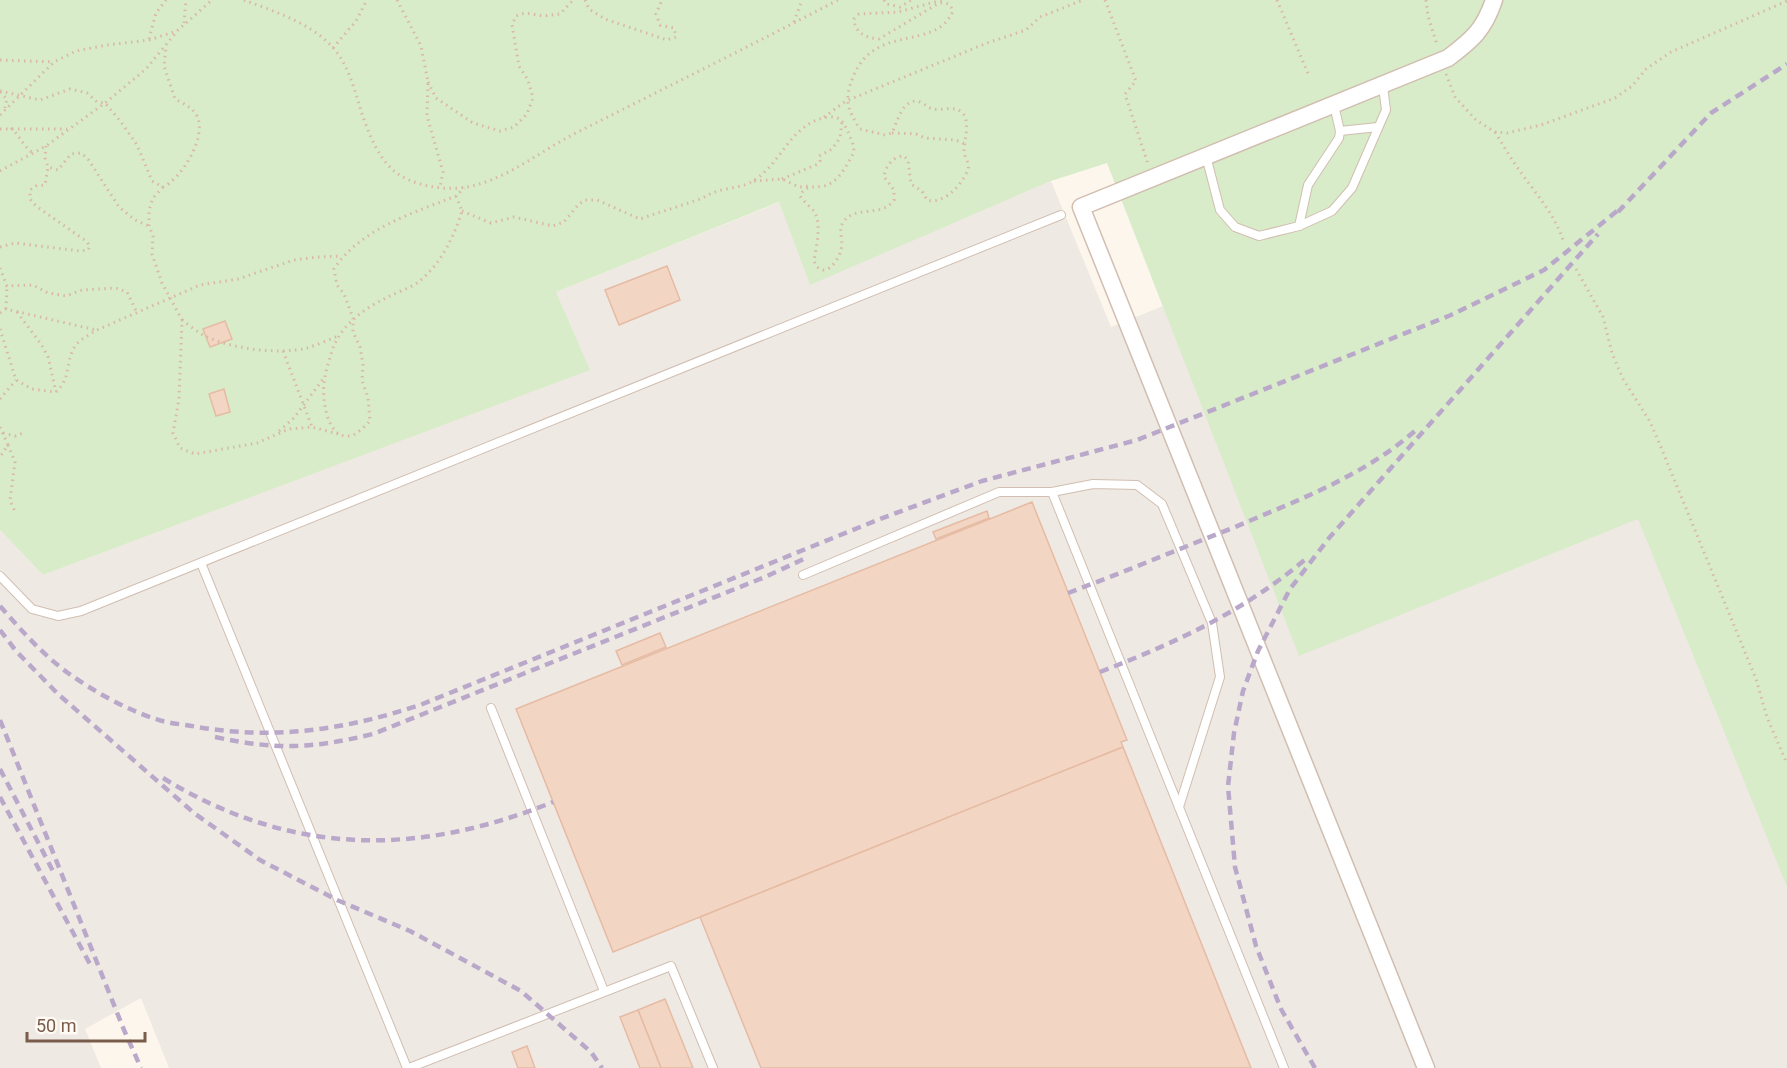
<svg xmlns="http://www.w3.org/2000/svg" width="1787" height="1068" font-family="Roboto,sans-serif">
  <rect width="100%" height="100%" fill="#fdf6ec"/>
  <polygon fill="#efe9e4" points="1787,0 1787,1068 169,1068 141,998 85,1029 101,1068 0,1068 0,530 43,575 589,370 556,292 780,202 810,284 1051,181 1111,327 1558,147"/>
  <polygon fill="#d8ecc9" points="0,0 1787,0 1787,887 1638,519 1299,656 1107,163 1051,181 810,285 779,202 556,292 590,370 43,575 0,530"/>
  <g fill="#f3d5c3" stroke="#e6bba3" stroke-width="1.5">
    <polygon points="667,266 680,300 619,325 605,290"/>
    <polygon points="225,321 232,339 210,347 203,329"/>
    <polygon points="224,389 230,412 216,416 209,394"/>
    <polygon points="1032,502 1127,740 1121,742 1123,747 613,952 516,709"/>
    <polygon points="987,511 989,518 936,539 933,532"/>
    <polygon points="660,633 666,647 622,665 616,651"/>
    <polygon points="1123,747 1251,1068 761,1068 700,917"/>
    <polygon points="665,999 693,1068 661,1068 638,1010"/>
    <polygon points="638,1010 661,1068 640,1068 620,1017"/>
    <polygon points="527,1046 535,1068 518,1068 512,1052"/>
  </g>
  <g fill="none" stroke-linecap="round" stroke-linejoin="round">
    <g stroke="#d1beb0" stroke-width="10">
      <g id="service">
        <polyline points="1340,131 1378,127"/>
        <polyline points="1206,156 1220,210 1235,227 1259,236 1299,226 1332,211 1352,188 1386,110 1383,86"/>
        <polyline points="1299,226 1308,185 1339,138 1340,131 1334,105"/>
        <polyline points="1052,492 1284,1068"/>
        <polyline points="201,563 407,1068"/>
        <polyline points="803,575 999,492 1052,492 1093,484 1137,485 1162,504 1212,623 1220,677 1179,807"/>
        <polyline points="0,576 32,609 58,616 81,611 1061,215"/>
        <polyline points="491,708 604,991"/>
        <polyline points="409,1068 671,966 713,1068"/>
      </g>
    </g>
    <g stroke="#d1beb0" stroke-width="19">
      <path id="minor" d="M1426 1068 1081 207 1448 58C1472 40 1484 30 1494 0"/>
    </g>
    <g stroke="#d9b8a5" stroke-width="3" stroke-dasharray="1.5 4.5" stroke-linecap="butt">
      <path d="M244 0C278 13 322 26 342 60 351 76 356 94 361 111 368 131 377 156 393 170 411 186 445 191 467 187 505 180 538 153 572 135 661 90 750 46 838 0"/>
      <polyline points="397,0 421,46 428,82 427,116 443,172 440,187"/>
      <polyline points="585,0 589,9 605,19 667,40 676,37 674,28 660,25 656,14 662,0"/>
      <polyline points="884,0 886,4 900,7 911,0"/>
      <polyline points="1105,0 1136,81 1125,94 1148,164"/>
      <polyline points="1277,0 1309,76"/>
      <polyline points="1426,0 1428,16 1437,45"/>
      <polyline points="794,22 802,0"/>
      <polyline points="184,23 186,0"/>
      <polyline points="149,39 156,13 166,0"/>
      <polyline points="333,48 356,21 367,0"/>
      <polyline points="0,60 54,62"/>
      <polyline points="1446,74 1455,97 1476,120 1495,132 1507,133 1541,125 1615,98 1632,86 1646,69 1671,52 1787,1"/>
      <polyline points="428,82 436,98 473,123 500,131 514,127 527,114 533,98 528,80 519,66 512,25 516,16 525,13 543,16 560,14 573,0"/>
      <path d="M0 91 40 100 70 89 87 93 97 102 105 103 121 122 137 145 152 181 163 187C182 178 207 137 197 116 192 107 184 104 175 99L164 66 166 47"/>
      <polyline points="0,92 7,99 5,108"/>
      <polyline points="0,115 54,62 76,51 107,45 149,40 177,31"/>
      <polyline points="824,117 846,101 987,43 1026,30 1040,17 1083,0"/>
      <path d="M11 128C20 136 23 146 33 153"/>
      <polyline points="0,129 67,129"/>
      <path d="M1495 132C1502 143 1508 154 1515 164 1533 191 1555 213 1564 243"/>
      <polyline points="892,133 916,134 925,138 956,140 965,144"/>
      <polyline points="46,146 45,158 48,167 58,170 71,154 81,153 88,159 119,207 135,220 149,226"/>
      <polyline points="0,171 46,146 105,103 146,69 178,30 212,0"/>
      <polyline points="782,179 818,164 820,161 819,156 832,149 840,138 842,122"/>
      <polyline points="754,181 782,179 799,187 809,186"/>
      <polyline points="163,187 153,198 149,210 149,226 153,236 152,254 162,283 182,320 179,399 173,433 180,448 195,454 257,443 289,429 312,427 338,434"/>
      <path d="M456 196 462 211C454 237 440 266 417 283 408 289 397 292 388 297 365 308 342 324 333 348 329 360 325 372 324 384 322 398 327 438 348 436 356 436 364 427 370 421L368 397 362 381 363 365 360 347 353 332V318L344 294 337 285 334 269C360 229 413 213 456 196L464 188"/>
      <path d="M462 211 491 223 514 217 553 226 564 222 578 205 585 200H597L640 219C659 212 678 207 697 200 704 198 710 193 718 191 728 188 744 187 753 181 783 163 790 122 829 117 841 116 843 122 848 132 850 138 856 147 853 154 848 163 841 177 831 183 820 191 807 181 800 196 805 204 814 209 816 215 821 229 816 247 814 261 816 265 818 270 824 270 832 270 840 256 841 249 844 239 837 230 844 221 856 205 881 218 894 200V190L884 177C885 167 893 156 904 156L908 160 911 184 922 191 927 200C944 205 963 184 968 169 970 163 964 157 964 151 964 140 972 119 960 111 952 106 941 111 933 109 928 108 925 104 920 102 903 96 897 123 892 133L885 135 860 129C847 109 844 99 853 77 875 22 936 52 953 11 950 4 947 2 939 3L879 39C866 38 855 33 854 19L859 14 898 12 942 0"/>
      <polyline points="0,247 15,243 80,251 88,250 90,246 86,241 36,206 30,199 30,190 36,186 45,185 48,167"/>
      <polyline points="0,268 7,286 33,285 48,293 66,296 82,290 116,288 127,292 137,313"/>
      <polyline points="1576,269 1603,317 1612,353 1623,379 1649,420 1658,440 1756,679 1767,717 1787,764"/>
      <polyline points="6,309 7,286"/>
      <polyline points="17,312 41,344 48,357 56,392"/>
      <polyline points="0,313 6,309 96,330"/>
      <path d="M182 320C189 325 197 332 205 336 232 349 278 355 307 348 317 345 328 340 338 336"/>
      <path d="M0 329 16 380 32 389 56 392C71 378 65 364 74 348 79 339 89 335 97 330L200 285 238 279 294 260 317 257 342 256"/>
      <polyline points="283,351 312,427"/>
      <polyline points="0,399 16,380"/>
      <polyline points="0,427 8,445 0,457"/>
      <polyline points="279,431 294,418 323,379"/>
      <polyline points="3,433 16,436 23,433"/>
      <polyline points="8,445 15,462 10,500 15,512"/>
    </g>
    <use href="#service" stroke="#fff" stroke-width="8"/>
    <use href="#minor" stroke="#fff" stroke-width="16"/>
    <g stroke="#b9a8c9" stroke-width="4.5" stroke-dasharray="9 6" stroke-linecap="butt">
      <polyline points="1618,212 1711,113 1787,64"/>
      <path d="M1068 593C1124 572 1179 549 1235 527 1298 500 1364 476 1416 430"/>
      <path d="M0 606C21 630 42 654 68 673 93 691 127 710 156 719 169 724 184 724 197 727 276 740 344 730 420 705L880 519 982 481 1137 440 1451 315 1544 270 1622 207"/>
      <polyline points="0,630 16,651 58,694 194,813 260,860 337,900 410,931 521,991 591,1052 602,1068"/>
      <path d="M1100 672C1177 642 1243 612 1307 558"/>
      <polyline points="0,720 124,1030 141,1068"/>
      <path d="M215 737C277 750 311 749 373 734L765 577 808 557"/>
      <polyline points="0,769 54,873"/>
      <path d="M163 778C290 856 417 857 553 802"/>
      <polyline points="0,797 91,966"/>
      <polyline points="1315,1068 1281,1009 1256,946 1235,867 1228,786 1234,733 1243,691 1258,651 1290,589 1329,538 1598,234"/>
    </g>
  </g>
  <path d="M27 1032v9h118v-9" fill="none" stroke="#7a5c4d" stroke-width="3"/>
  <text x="36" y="1032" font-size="18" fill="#7a5c4d" stroke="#fffaf3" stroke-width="4.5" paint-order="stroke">50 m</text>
</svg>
